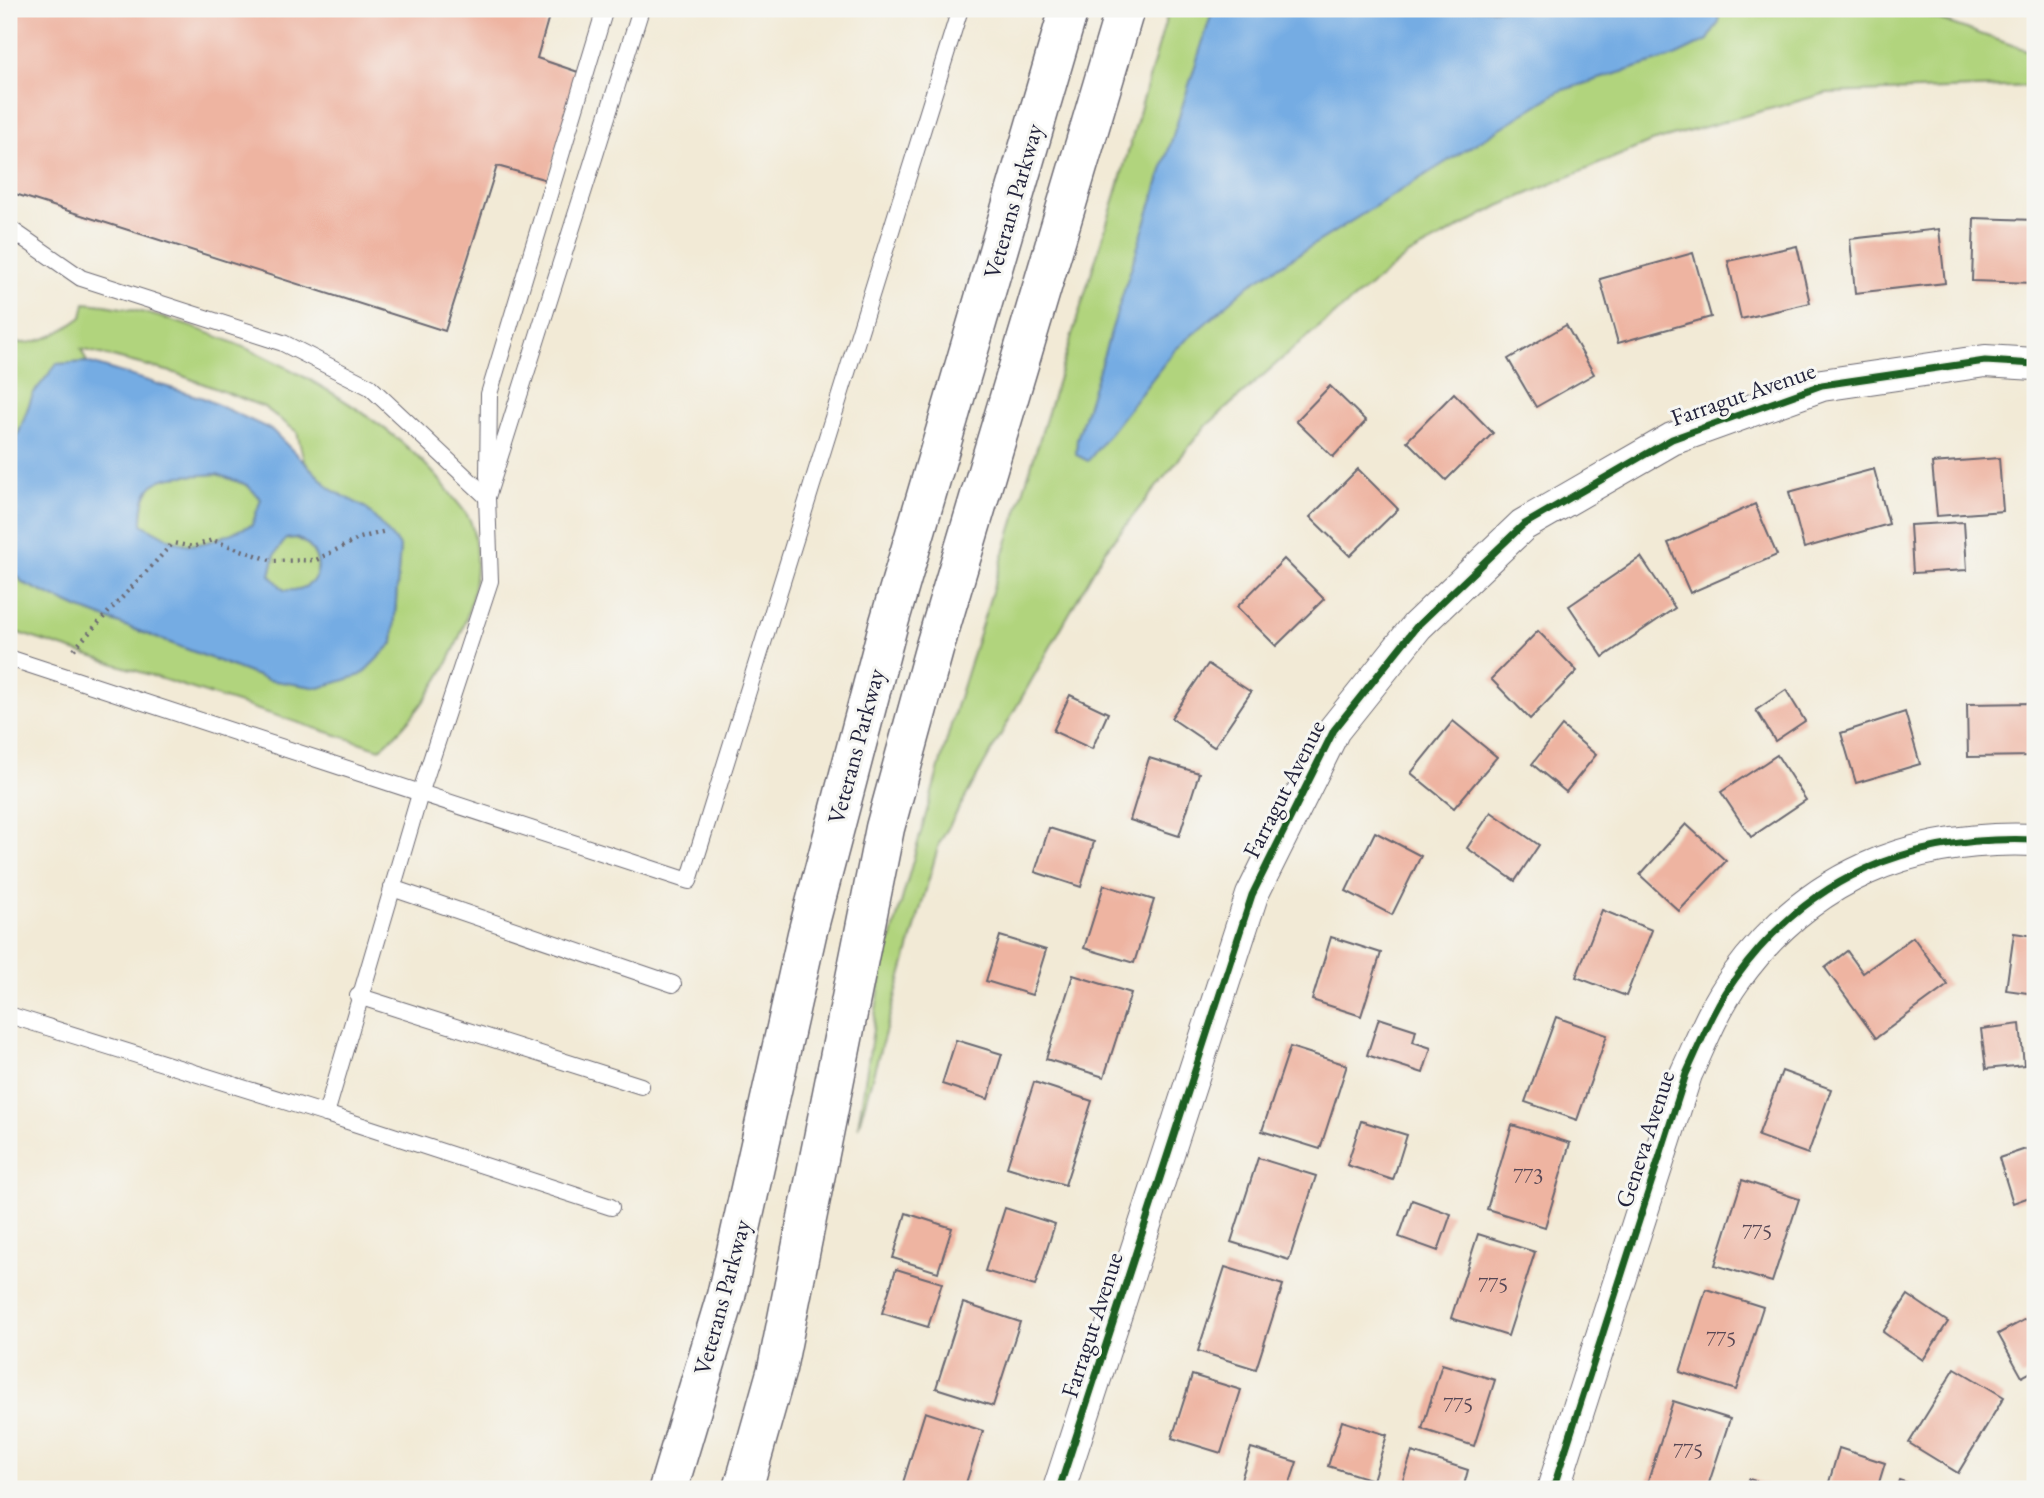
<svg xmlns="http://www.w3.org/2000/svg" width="2044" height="1498" font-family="'EB Garamond',serif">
  <rect width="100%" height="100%" fill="#f6f6f2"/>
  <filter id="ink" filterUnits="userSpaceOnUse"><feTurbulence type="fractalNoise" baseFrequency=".0143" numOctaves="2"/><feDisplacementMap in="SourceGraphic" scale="14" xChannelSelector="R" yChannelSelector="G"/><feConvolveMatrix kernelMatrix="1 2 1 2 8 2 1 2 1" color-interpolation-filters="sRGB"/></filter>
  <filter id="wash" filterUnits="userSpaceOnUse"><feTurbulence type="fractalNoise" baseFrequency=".00686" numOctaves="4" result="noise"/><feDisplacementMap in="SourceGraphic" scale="28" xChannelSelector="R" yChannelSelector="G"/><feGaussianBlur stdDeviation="1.57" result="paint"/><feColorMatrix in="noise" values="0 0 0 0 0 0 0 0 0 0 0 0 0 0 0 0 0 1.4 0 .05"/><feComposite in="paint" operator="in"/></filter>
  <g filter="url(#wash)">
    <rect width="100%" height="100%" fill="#f2ead6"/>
    <g fill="#b1d47d" stroke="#6a7b5c" stroke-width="2">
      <polygon points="1169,9 1909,9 2035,53 2035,86 1827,93 1651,142 1499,206 1407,256 1303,340 1204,428 1104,552 939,844 858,1127 882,971 956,707 1116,194"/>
      <path d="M85 303C198 311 383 401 450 493 456 502 468 513 471 523 494 599 436 703 380 749L9 630V565L23 583 78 608 268 680 393 644 400 547 366 508 332 491 304 461 297 432 264 407 175 373 81 349 87 362 57 364 33 394 9 460V341C33 349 62 332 82 317Z"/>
      <path d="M217 474 247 485 262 499 253 525C195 546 198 558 142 524 141 467 173 478 217 474Z"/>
      <path d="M296 538C328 551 325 594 284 590L270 575 275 554 286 539Z"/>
    </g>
    <g fill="#74ace3" stroke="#4b678f" stroke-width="2" fill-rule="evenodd">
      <polygon points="1213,9 1718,9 1719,22 1708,40 1675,56 1560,91 1249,285 1175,350 1088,461 1076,455 1077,439"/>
      <path d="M87 362 203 398 272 430 332 490 366 508 400 546 393 643 361 675 319 688 268 680 78 608 23 583 9 565V460L33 394 57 364ZM217 474 247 485 261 499 252 525C198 545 195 557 142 524 140 468 174 478 217 474ZM296 538C328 551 325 594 284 590L270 575 275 554 286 539Z"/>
    </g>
    <g id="blocks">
      <g fill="#eeb4a1">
        <polygon points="9,9 551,9 537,58 581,73 547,180 497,166 445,331 9,192"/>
        <polygon points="1974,218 2035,220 2035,283 1972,281"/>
        <polygon points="1939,229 1945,283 1855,293 1850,239"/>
        <polygon points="1797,246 1810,303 1741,319 1728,261"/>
        <polygon points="1693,253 1711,317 1618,343 1600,279"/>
        <polygon points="1566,325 1594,374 1536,407 1508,359"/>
        <polygon points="1330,386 1366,421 1333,457 1296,421"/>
        <polygon points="1454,393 1493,433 1446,480 1407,441"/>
        <polygon points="1999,458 2003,511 1937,516 1932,463"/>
        <polygon points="1358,469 1398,509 1350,556 1310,517"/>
        <polygon points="1874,469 1889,524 1804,548 1789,492"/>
        <polygon points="1755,504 1777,555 1690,593 1668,543"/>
        <polygon points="1964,522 1967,570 1913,573 1910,525"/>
        <polygon points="1641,557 1675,608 1603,657 1569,606"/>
        <polygon points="1284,559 1324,599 1276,646 1237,607"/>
        <polygon points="1538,631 1577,671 1530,719 1491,679"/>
        <polygon points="1208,664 1251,692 1214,747 1171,718"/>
        <polygon points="1786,690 1805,721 1775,741 1756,710"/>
        <polygon points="1070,695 1108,713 1092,749 1053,731"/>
        <polygon points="2034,703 2035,756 1968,757 1967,704"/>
        <polygon points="1905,712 1920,764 1856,783 1841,733"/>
        <polygon points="1453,721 1497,757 1454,808 1411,773"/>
        <polygon points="1562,726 1596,755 1566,792 1532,764"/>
        <polygon points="1777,755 1806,800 1751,837 1721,792"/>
        <polygon points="1149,758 1199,773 1179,836 1130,820"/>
        <polygon points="1491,812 1539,845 1515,881 1467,848"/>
        <polygon points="1686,824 1726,861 1679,911 1640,875"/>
        <polygon points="1049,828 1094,842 1081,887 1035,872"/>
        <polygon points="1375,832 1421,856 1392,915 1346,891"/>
        <polygon points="1104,885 1154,900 1134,963 1084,948"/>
        <polygon points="1602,910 1652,930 1626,996 1576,977"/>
        <polygon points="2014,933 2035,936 2035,994 2006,990"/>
        <polygon points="1000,936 1046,950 1032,995 986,981"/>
        <polygon points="1331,937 1381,953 1361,1016 1312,1000"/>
        <polygon points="1913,937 1948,985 1876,1038 1825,968 1847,951 1863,973"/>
        <polygon points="1073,975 1131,993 1104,1077 1046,1059"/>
        <polygon points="1556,1017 1607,1035 1577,1120 1525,1102"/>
        <polygon points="1379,1018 1416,1030 1413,1042 1431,1048 1423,1073 1367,1055"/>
        <polygon points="2020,1024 2024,1065 1986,1069 1981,1029"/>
        <polygon points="956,1040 1002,1054 988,1099 942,1084"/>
        <polygon points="1290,1047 1347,1065 1320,1149 1262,1131"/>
        <polygon points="1782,1071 1831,1089 1808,1154 1758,1136"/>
        <polygon points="1034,1082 1092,1101 1065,1185 1007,1167"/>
        <polygon points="1361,1121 1407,1135 1393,1180 1347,1165"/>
        <polygon points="1512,1125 1570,1143 1545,1227 1487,1209"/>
        <polygon points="2035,1146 2035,1195 2013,1203 1999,1158"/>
        <polygon points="1258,1158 1316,1176 1289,1260 1231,1242"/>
        <polygon points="1742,1180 1799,1199 1772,1282 1715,1265"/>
        <polygon points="1412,1200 1451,1214 1438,1251 1399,1237"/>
        <polygon points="1005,1208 1055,1224 1035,1286 985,1271"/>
        <polygon points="906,1213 952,1228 938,1272 893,1258"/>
        <polygon points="1478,1234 1535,1252 1508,1336 1451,1318"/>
        <polygon points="1225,1267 1283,1285 1256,1369 1198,1351"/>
        <polygon points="896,1269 942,1283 928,1327 882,1313"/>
        <polygon points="1706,1289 1763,1307 1736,1390 1680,1372"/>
        <polygon points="1908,1295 1948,1322 1923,1360 1883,1332"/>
        <polygon points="963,1303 1020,1322 993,1406 936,1388"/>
        <polygon points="2035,1314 2035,1370 2022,1377 1998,1334"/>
        <polygon points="1442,1364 1495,1380 1474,1446 1422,1429"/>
        <polygon points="1955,1368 2004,1397 1958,1473 1909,1443"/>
        <polygon points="1192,1375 1241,1390 1221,1453 1172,1438"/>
        <polygon points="1673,1401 1730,1419 1707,1489 1662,1489 1647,1484"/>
        <polygon points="925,1412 983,1431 964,1489 901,1489"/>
        <polygon points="1342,1421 1387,1435 1373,1480 1328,1466"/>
        <polygon points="1251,1448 1297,1462 1288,1489 1238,1489"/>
        <polygon points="1839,1448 1885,1463 1877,1489 1827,1489"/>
        <polygon points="1412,1452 1468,1470 1463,1489 1400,1489"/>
        <polygon points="1749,1479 1781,1489 1746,1489"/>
        <polygon points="1899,1480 1925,1489 1896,1489"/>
      </g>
    </g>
  </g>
  <g filter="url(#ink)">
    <use href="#blocks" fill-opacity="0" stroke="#6b6871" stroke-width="2"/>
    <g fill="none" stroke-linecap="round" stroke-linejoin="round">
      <g stroke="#6b6871" stroke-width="18">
        <g id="service">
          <polyline points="9,228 81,278 283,343 370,387 487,497"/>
          <polyline points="488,477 489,394 605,9"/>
          <polyline points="9,658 689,881 960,9"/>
          <polyline points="392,888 673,984"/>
          <polyline points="358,996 641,1086"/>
          <polyline points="9,1015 326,1114 420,794 490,581 487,497 641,9"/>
          <polyline points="326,1114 611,1207"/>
        </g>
      </g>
      <g stroke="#6b6871" stroke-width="34">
        <g id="minor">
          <polyline points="1059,1489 1252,895 1334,730 1417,626 1523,525 1672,439 1822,385 1985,361 2035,364"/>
          <path d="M1553 1489 1686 1074C1701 1042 1714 1008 1735 979 1809 876 1910 835 2035 840"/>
        </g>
      </g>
      <g stroke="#6b6871" stroke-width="41">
        <g id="secondary">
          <polyline points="668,1489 726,1296 807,934 888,626 1069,9"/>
          <polyline points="743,1489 777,1369 885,828 935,646 1125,9"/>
        </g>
      </g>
      <polyline stroke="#6b6871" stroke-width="4.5" stroke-dasharray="2 5" stroke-linecap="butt" points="74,649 173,543 193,547 212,540 273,561 316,560 360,538 386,531"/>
      <use href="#service" stroke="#fff" stroke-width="16"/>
      <use href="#minor" stroke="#fff" stroke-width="32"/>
      <use href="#secondary" stroke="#fff" stroke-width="38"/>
      <g stroke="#f6f6f2" stroke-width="11">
        <g id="cycleway">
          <polyline points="1059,1489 1252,895 1334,730 1417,626 1523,525 1672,439 1822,385 1985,361 2035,364"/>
          <path d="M1553 1489 1686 1074C1701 1042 1714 1008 1735 979 1809 876 1910 835 2035 840"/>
        </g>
      </g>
      <use href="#cycleway" stroke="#1b5e20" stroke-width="7"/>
    </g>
  </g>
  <g text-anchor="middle" stroke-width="6" stroke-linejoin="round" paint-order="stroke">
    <g font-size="21" fill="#554654">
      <text x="1528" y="1183">773</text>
      <text x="1757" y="1239">775</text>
      <text x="1493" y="1292">775</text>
      <text x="1721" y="1346">775</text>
      <text x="1458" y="1412">775</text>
      <text x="1688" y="1458">775</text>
    </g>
    <g font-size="24" fill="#22223b" stroke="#f6f6f2">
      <text transform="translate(1013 201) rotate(-74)" y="8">Veterans Parkway</text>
      <text transform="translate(1743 394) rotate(-19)" y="8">Farragut Avenue</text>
      <text transform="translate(856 746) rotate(-75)" y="8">Veterans Parkway</text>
      <text transform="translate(1284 789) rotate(-63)" y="8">Farragut Avenue</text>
      <text transform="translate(1645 1139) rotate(-72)" y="8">Geneva Avenue</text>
      <text transform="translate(722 1297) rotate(-75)" y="8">Veterans Parkway</text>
      <text transform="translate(1092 1325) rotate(-72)" y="8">Farragut Avenue</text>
    </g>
  </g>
  <rect width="2044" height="1498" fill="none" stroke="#f6f6f2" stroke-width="35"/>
</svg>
